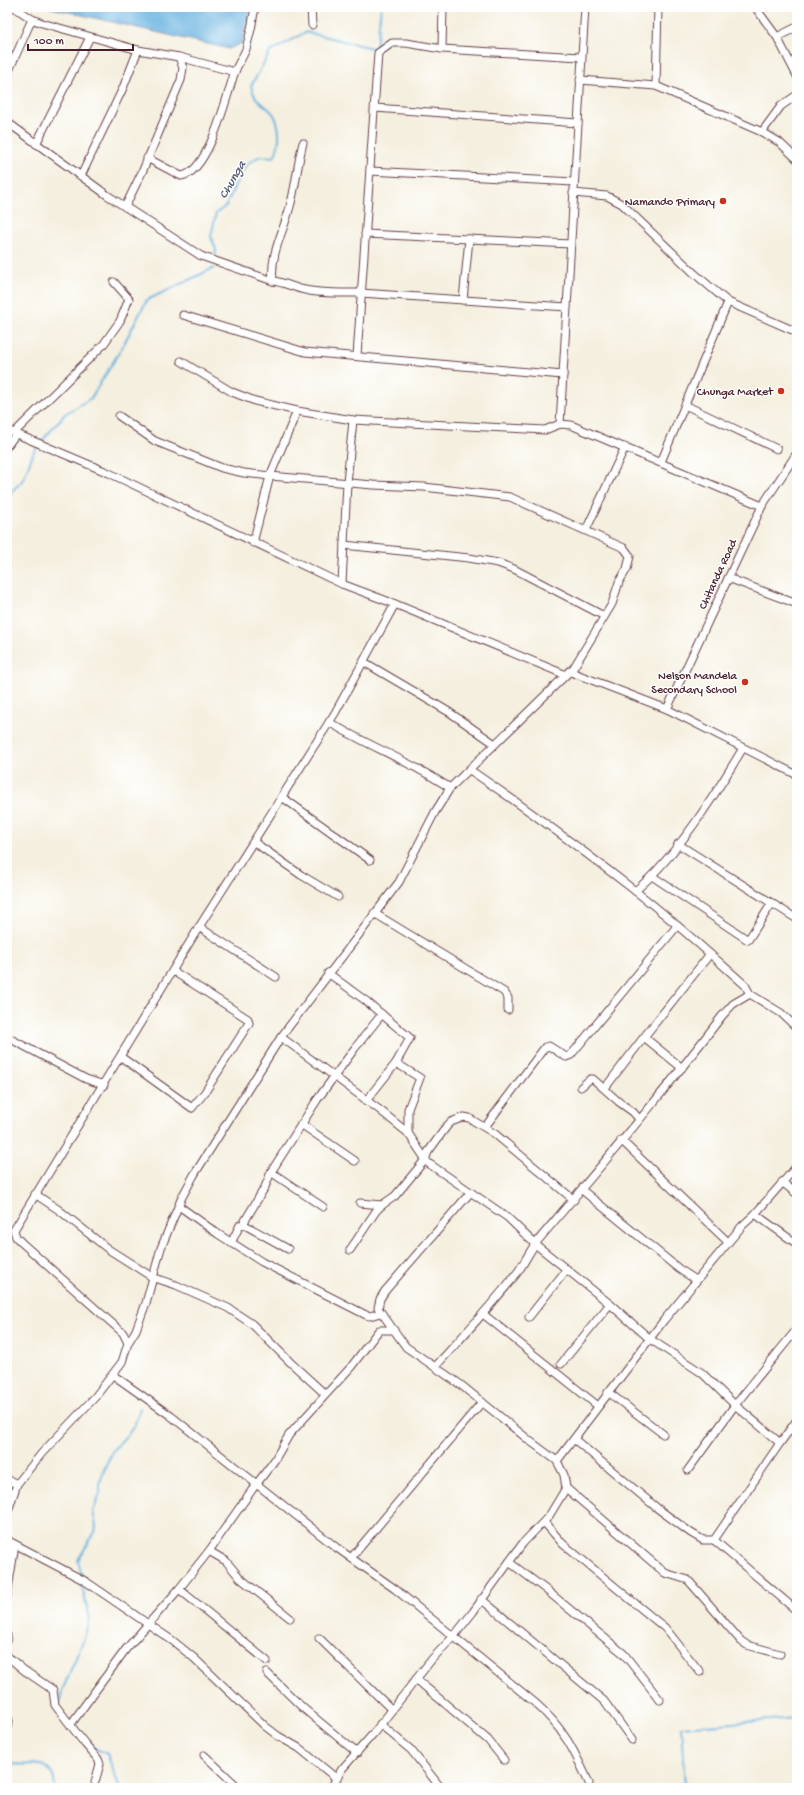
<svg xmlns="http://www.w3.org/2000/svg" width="804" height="1795" font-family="'Gochi Hand',sans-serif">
  <rect width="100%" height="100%" fill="#fff"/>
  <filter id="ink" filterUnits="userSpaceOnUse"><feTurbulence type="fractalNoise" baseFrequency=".025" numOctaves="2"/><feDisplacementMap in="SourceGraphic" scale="8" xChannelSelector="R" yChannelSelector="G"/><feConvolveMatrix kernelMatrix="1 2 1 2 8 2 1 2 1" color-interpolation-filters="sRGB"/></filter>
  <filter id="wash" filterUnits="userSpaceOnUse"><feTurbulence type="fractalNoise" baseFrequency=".012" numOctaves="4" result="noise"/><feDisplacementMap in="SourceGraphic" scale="16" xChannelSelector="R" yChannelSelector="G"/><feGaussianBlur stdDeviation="0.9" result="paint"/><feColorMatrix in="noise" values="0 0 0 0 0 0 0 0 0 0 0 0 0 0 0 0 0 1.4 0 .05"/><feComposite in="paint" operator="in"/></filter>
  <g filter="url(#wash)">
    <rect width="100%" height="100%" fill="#f4efde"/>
    <polygon fill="#68b2e0" stroke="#596886" points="47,7 251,7 242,43 229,49"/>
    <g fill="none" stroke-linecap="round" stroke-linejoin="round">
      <g stroke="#68b2e0" stroke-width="2">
        <path d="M215 258 216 249 211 237 216 213 226 206 235 185 247 164 260 156 274 157C280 146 281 130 275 117 269 104 255 105 251 86L270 52 306 32 376 49 381 7"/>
        <polyline points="41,442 65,414 91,398 120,351 147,300 214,268"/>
        <polyline points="7,496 23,480 34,451 38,446"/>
        <polyline points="82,1577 78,1560 95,1532 96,1526 93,1511 100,1494 100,1482 104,1470 113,1450 129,1433 135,1424 140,1408"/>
        <polyline points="59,1706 62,1691 83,1641 90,1619 82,1587"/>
        <polyline points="84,1737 96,1749 107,1754 120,1788"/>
        <path d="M7 1763C29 1769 53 1753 55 1788"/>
        <polyline points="685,1788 681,1727 797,1718"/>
      </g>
    </g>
  </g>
  <g filter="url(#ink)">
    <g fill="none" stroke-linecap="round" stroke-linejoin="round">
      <g stroke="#643e46" stroke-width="9">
        <g id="minor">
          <polyline points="14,7 32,19 42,23 138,50 179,57 235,72"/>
          <polyline points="311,7 312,25"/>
          <polyline points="585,7 560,424 571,425 762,506"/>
          <polyline points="755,7 777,37 797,76"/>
          <polyline points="777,37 797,27"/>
          <polyline points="442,49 443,7"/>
          <polyline points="7,75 32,19"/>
          <polyline points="580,80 656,86 762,132 779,142 797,159"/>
          <polyline points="656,86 658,7"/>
          <polyline points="375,108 578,123"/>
          <polyline points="7,122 107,195 201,256 273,281"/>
          <polyline points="762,132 781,106 797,95"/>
          <path d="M303 143C297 165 296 188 289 210 282 235 270 255 273 281 284 282 294 288 305 290 323 294 343 293 361 293L567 307"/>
          <polyline points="36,144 90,37"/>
          <path d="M147 158 181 176C208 174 227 96 234 74 237 65 243 57 246 49 250 35 253 21 255 7"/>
          <polyline points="370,171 574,182"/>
          <polyline points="81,176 123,88 138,50"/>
          <polyline points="573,193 607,196 622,204 695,274 728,302 797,332"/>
          <polyline points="125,207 143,170 181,80 183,68 179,57"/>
          <polyline points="365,234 571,244"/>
          <polyline points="463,300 469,239"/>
          <polyline points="183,315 305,352 563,375"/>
          <polyline points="357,356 378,53 392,43 406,43 442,49 581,57"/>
          <polyline points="181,361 232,392 255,401 297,411 353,420 545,430 560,424"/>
          <polyline points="685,405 777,449"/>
          <polyline points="119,416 155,441 222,468 244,473 270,476 373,485 424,487 510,497 624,548 630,556 627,569 619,582 612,604 571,672"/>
          <polyline points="7,430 109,473 342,584 395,604 566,675 569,671 571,672 667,709 797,775"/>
          <polyline points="14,433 103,345 120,321 129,299 114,282"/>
          <polyline points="7,446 16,434"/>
          <polyline points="661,462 728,302"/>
          <polyline points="586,530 625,447"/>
          <polyline points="253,543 270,476 297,411"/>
          <polyline points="344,545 469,558 498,563 514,569 604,616"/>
          <polyline points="728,578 797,604"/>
          <polyline points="342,584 347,483 353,420"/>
          <polyline points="364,662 449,712 495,744"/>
          <polyline points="667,709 762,506 797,453"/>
          <path d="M329 722C368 746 412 762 450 788"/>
          <path d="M470 770C526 808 581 849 634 890 673 920 709 953 745 985L750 994 781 1013 797 1028"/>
          <polyline points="282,797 370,860"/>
          <polyline points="254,842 301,875 338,897"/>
          <polyline points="678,844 797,919"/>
          <polyline points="652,876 748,940 772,903"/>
          <path d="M635 891C677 856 715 795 743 748"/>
          <polyline points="374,913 504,992 508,998 508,1010"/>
          <polyline points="199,927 276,977"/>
          <polyline points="328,973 366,1001 410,1038 396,1063 366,1101"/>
          <polyline points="7,1037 86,1079 104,1085"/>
          <polyline points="281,1037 381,1111 408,1133 428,1163 507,1217 535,1244 610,1304 650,1339 702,1373 735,1405 780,1443"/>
          <polyline points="121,1057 192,1108 205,1092 249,1023 248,1019 173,971"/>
          <polyline points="396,1063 420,1078 408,1109 408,1133"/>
          <polyline points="682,1068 644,1037 710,954"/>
          <polyline points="581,1087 590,1079 593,1079 619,1102 633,1112 639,1119"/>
          <polyline points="605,1088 644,1037"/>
          <polyline points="301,1124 355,1161"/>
          <polyline points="485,1127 545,1047 549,1046 566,1057 571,1055 677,926"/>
          <polyline points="621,1140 728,1242"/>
          <polyline points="271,1172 323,1207"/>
          <polyline points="782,1182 797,1194"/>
          <polyline points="582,1190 679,1269 696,1280"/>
          <polyline points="35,1194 59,1210 108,1249 152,1277 176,1285 228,1308 252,1324 290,1362 325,1394"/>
          <polyline points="360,1203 382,1205"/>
          <polyline points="179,1206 218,1234 262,1262 366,1315 370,1316 380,1313"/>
          <polyline points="755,1214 797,1244"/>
          <polyline points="243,1224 288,1249"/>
          <polyline points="231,1243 240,1225 243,1224 265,1187 271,1172 317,1100 355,1048 382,1014"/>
          <polyline points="350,1250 376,1211 382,1205 395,1196 425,1160 428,1152 447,1126 451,1122 464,1117 469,1118 495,1134 574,1200"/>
          <polyline points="483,1314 598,1406"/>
          <polyline points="529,1317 567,1269"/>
          <polyline points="128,1343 123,1333 22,1243 16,1237 14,1230 199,927 335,713 395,604"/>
          <polyline points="561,1364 610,1304"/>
          <path d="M435 1367C463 1336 491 1306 517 1273 524 1264 529 1252 536 1243 599 1168 663 1094 722 1016L733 1004 750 994"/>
          <path d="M113 1375 171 1416 337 1548 395 1589 534 1702C563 1727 574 1750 589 1783"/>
          <polyline points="608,1392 663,1434"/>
          <polyline points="574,1439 657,1508 691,1533 703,1540 714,1540 780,1443 797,1420"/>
          <polyline points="557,1461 664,1320 742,1226 755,1214 797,1166"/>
          <polyline points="688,1470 735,1405 797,1329"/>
          <polyline points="7,1485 11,1481 17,1484"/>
          <polyline points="566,1488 665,1573 688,1580 741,1641 747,1645 780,1654"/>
          <polyline points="7,1514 17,1484 42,1453 95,1397 122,1362 128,1343 136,1330 146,1303 161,1248 182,1197 194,1175 281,1037 399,882 435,812 450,788 566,675"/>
          <polyline points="544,1522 563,1544 665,1628 700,1672"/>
          <polyline points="7,1540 85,1581 173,1641 194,1658 265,1726 278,1736 299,1748 336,1778"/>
          <polyline points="714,1540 797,1611"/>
          <polyline points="209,1551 226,1561 240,1578 290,1618"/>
          <polyline points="351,1558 482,1402"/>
          <polyline points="509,1562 545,1589 624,1654 660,1700"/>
          <polyline points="179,1589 267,1661"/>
          <polyline points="7,1595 15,1545"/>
          <polyline points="481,1599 604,1701 632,1740"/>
          <polyline points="7,1635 7,1639"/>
          <polyline points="319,1638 392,1710"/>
          <polyline points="7,1656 25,1671 53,1690 55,1705 85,1744 98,1759 100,1764 95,1782"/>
          <polyline points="267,1673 303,1708 357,1753"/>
          <polyline points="416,1679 488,1740 504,1760"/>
          <polyline points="7,1714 9,1721 7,1727"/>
          <polyline points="71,1724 126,1649 179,1589 209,1551 252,1490 274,1461 289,1435 351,1367 379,1330 393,1330"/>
          <polyline points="380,1724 411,1750 441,1788"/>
          <polyline points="204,1755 239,1788"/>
          <polyline points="331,1788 342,1769 373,1734 432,1659 454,1636 473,1612 523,1543 549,1516 566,1488 564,1475 557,1461 530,1441 461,1385 406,1347 378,1308 380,1299 385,1291 470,1193"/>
        </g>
      </g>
      <use href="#minor" stroke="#fff" stroke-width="7"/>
    </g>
  </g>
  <g fill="#c8321e" stroke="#fff" stroke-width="1.5">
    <circle cx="723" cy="201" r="4"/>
    <circle cx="781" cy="391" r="4"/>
    <circle cx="745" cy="682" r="4"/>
  </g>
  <g text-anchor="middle" stroke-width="3" stroke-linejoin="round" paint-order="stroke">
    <g font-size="12" fill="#4a1f2b" stroke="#fff" text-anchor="end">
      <text x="715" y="205">Namando Primary</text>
      <text x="773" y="395">Chunga Market</text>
      <text x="737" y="679">Nelson Mandela<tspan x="737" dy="14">Secondary School</tspan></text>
    </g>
    <g font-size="12" fill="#4a1f2b" stroke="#fff">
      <text transform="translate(717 574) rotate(-65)" y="4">Chitanda Road</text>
    </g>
    <g font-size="13" font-style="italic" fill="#565a73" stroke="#fff">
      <text transform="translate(231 179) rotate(-60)" y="5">Chunga</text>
    </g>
  </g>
  <rect width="804" height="1795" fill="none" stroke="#fff" stroke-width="24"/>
  <path d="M28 44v6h105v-6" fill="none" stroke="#4a1f2b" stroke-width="2"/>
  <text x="34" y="44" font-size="12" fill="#4a1f2b" stroke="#ffffff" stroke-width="3" paint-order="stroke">100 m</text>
</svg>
